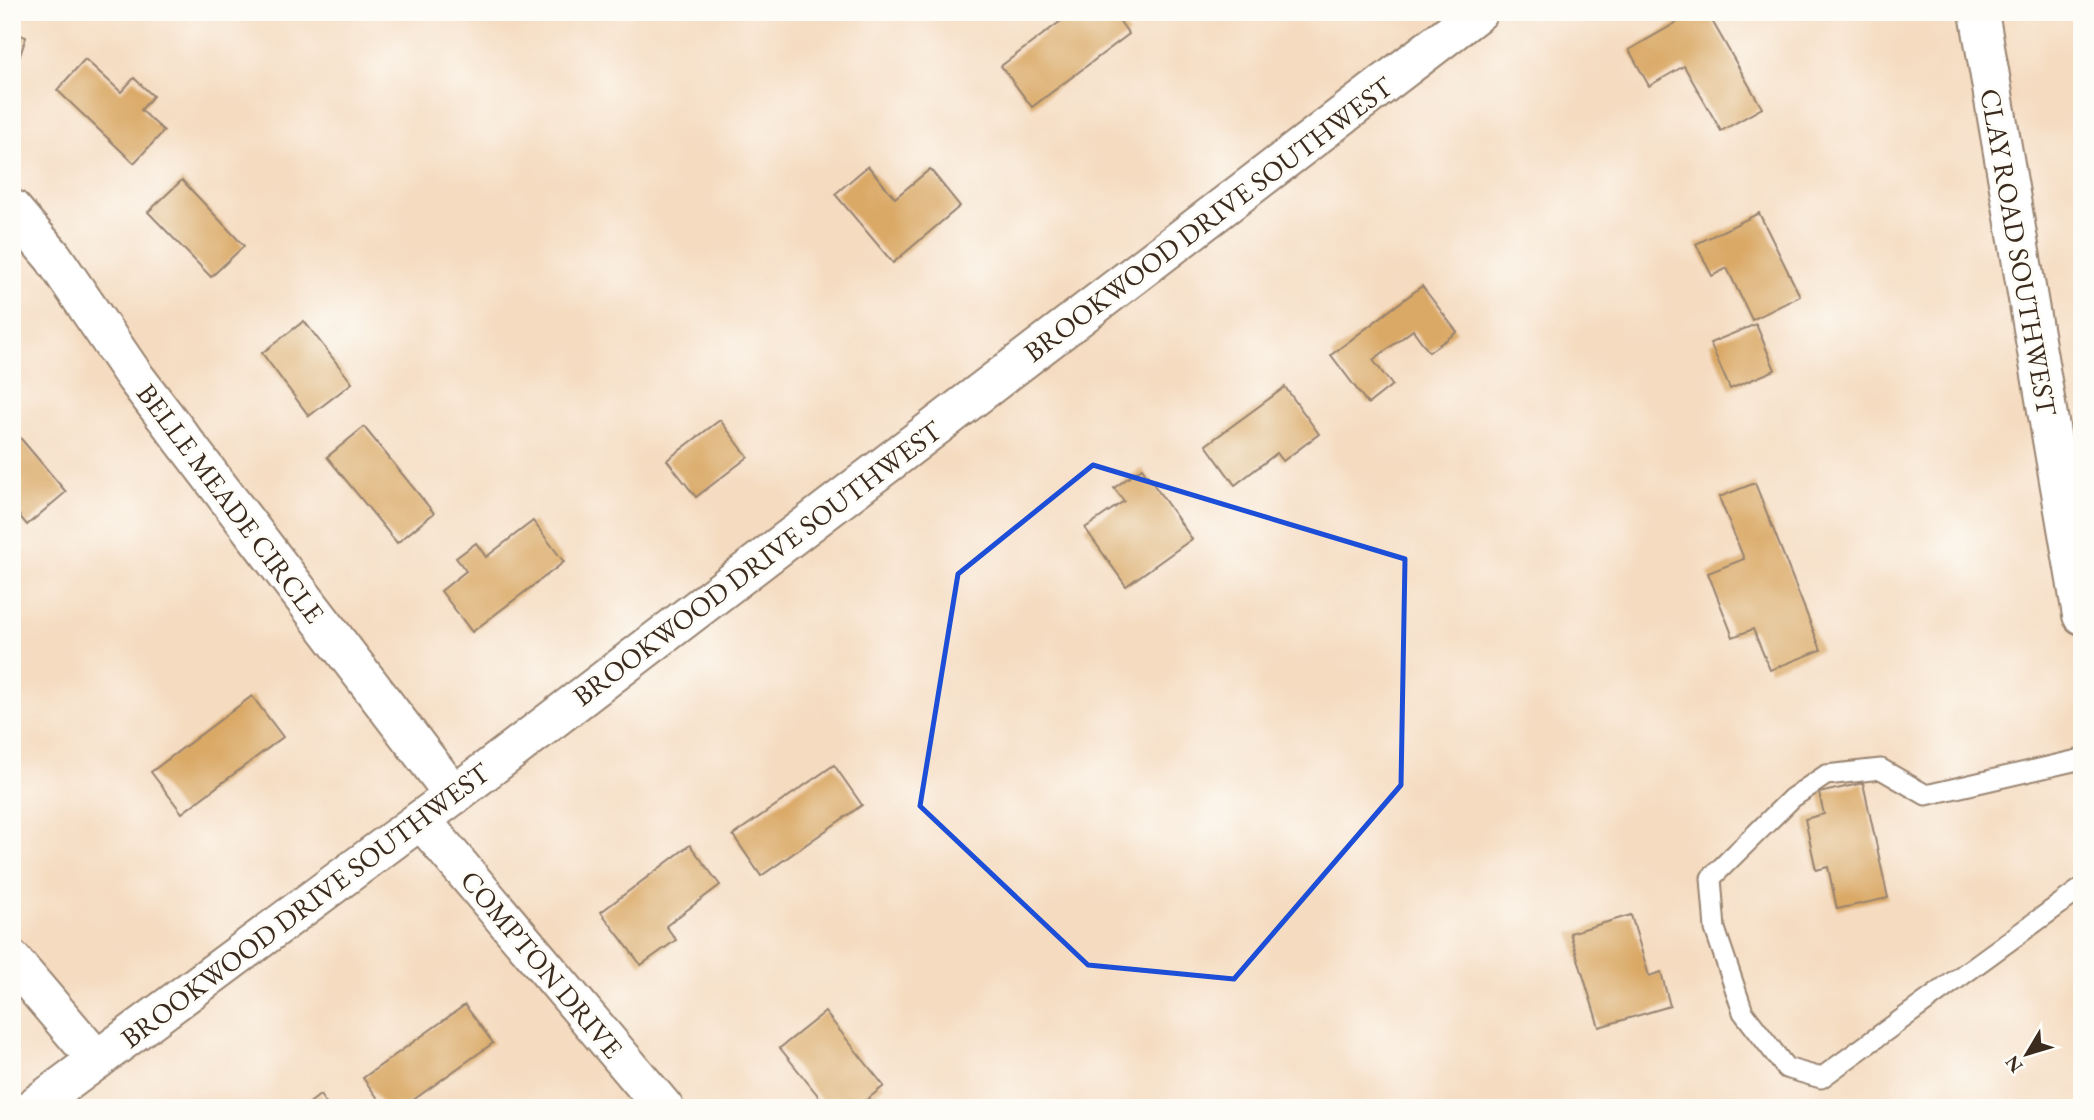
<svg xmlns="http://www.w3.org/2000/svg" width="2094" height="1120" font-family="'EB Garamond',serif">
  <rect width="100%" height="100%" fill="#fdfcf7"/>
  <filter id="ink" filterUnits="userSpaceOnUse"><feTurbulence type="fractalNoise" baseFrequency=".0143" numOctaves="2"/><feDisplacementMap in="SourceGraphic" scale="14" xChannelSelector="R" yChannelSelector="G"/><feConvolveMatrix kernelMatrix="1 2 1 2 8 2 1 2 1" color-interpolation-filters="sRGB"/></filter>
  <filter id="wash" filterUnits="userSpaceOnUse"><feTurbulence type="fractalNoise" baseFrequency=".00686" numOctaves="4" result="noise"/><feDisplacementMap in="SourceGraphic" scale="28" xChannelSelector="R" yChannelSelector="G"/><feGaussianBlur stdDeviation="1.57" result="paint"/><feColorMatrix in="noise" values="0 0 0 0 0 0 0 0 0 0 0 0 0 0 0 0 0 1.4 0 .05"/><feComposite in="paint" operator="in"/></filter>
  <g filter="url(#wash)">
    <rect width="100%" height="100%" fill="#f5dcc1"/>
    <g id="blocks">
      <g fill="#daa966">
        <polygon points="1073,12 1113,12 1129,34 1032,107 1001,66"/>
        <polygon points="1695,12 1707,12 1762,108 1721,131 1684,66 1649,86 1629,50"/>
        <polygon points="12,32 26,37 13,77 12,77"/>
        <polygon points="85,59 121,92 134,78 153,96 141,110 164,131 134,163 57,90"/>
        <polygon points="868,166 895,198 930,169 960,206 893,263 835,194"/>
        <polygon points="182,180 244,246 211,277 148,212"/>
        <polygon points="1759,213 1800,296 1752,320 1727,268 1712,276 1696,244"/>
        <polygon points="1422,286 1457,332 1429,352 1413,330 1373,360 1392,385 1368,404 1331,355"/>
        <polygon points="304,321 352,383 309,416 262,353"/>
        <polygon points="1756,324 1775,370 1730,389 1710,343"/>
        <polygon points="1285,387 1319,434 1283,461 1277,453 1235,485 1206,445"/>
        <polygon points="720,420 748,457 696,497 667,460"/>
        <polygon points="364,427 434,513 397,543 327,457"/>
        <polygon points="12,428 66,492 27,525 12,507"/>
        <polygon points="1142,468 1192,539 1126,586 1085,528 1124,501 1114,488"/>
        <polygon points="1755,483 1821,650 1770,670 1753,629 1733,637 1708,573 1744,559 1719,497"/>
        <polygon points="533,521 564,562 472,632 441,591 466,571 456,558 476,543 486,557"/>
        <polygon points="252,696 283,737 182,813 151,772"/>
        <polygon points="834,765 862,805 761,876 733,835"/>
        <polygon points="1863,783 1888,898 1837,909 1828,867 1816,870 1805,819 1824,814 1819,793"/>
        <polygon points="690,845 720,885 666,926 676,940 641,965 601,912"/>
        <polygon points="1631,915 1649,976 1661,972 1670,1006 1599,1027 1570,933"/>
        <polygon points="465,1005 493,1043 402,1108 385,1108 363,1078"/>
        <polygon points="825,1012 884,1086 856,1108 828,1108 780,1048"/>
        <polygon points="320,1095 329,1108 303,1108"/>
      </g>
    </g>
  </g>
  <g filter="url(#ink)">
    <use href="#blocks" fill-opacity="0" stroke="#988370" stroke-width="2"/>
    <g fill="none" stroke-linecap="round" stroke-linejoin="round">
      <g stroke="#988370" stroke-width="23">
        <polyline id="lane" points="2082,759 1926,795 1881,769 1826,775 1792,798 1711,878 1715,929 1743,1012 1786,1068 1821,1078 2082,888"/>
      </g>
      <g stroke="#988370" stroke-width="42">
        <g id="street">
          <polyline points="12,209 53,257 135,377 454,795"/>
          <polyline points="421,820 664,1108"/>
          <polyline points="12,960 97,1060"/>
        </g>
      </g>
      <g stroke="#988370" stroke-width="42">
        <g id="secondary">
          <polyline points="1979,12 2082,615"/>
          <polyline points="32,1108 454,795 1478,12"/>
        </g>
      </g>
      <use href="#lane" stroke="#fff" stroke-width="19"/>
      <use href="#street" stroke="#fff" stroke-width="38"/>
      <use href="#secondary" stroke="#fff" stroke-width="38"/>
    </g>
  </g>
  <path fill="none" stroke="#1d4ed8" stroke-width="5" stroke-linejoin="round" d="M1093 465 1405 559 1401 785 1234 979 1088 965 920 806 958 574Z"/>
  <g text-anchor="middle" stroke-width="6" stroke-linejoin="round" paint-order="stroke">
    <g font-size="28" fill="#3b2a1e" stroke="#fdfcf7">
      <text transform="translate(1208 219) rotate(-37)" y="10">BROOKWOOD DRIVE SOUTHWEST</text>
      <text transform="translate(2019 252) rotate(80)" y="10">CLAY ROAD SOUTHWEST</text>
      <text transform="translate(231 503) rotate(53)" y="10">BELLE MEADE CIRCLE</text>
      <text transform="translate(757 563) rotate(-37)" y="10">BROOKWOOD DRIVE SOUTHWEST</text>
      <text transform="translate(305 905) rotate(-37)" y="10">BROOKWOOD DRIVE SOUTHWEST</text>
      <text transform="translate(542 964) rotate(50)" y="10">COMPTON DRIVE</text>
    </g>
  </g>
  <rect width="2094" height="1120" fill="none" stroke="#fdfcf7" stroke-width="42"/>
  <g transform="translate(2027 1054) rotate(232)" stroke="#fdfcf7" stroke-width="5" paint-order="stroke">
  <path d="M0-5L12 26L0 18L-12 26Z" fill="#3b2a1e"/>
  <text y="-10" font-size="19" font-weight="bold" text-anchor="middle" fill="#3b2a1e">N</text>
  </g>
</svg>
